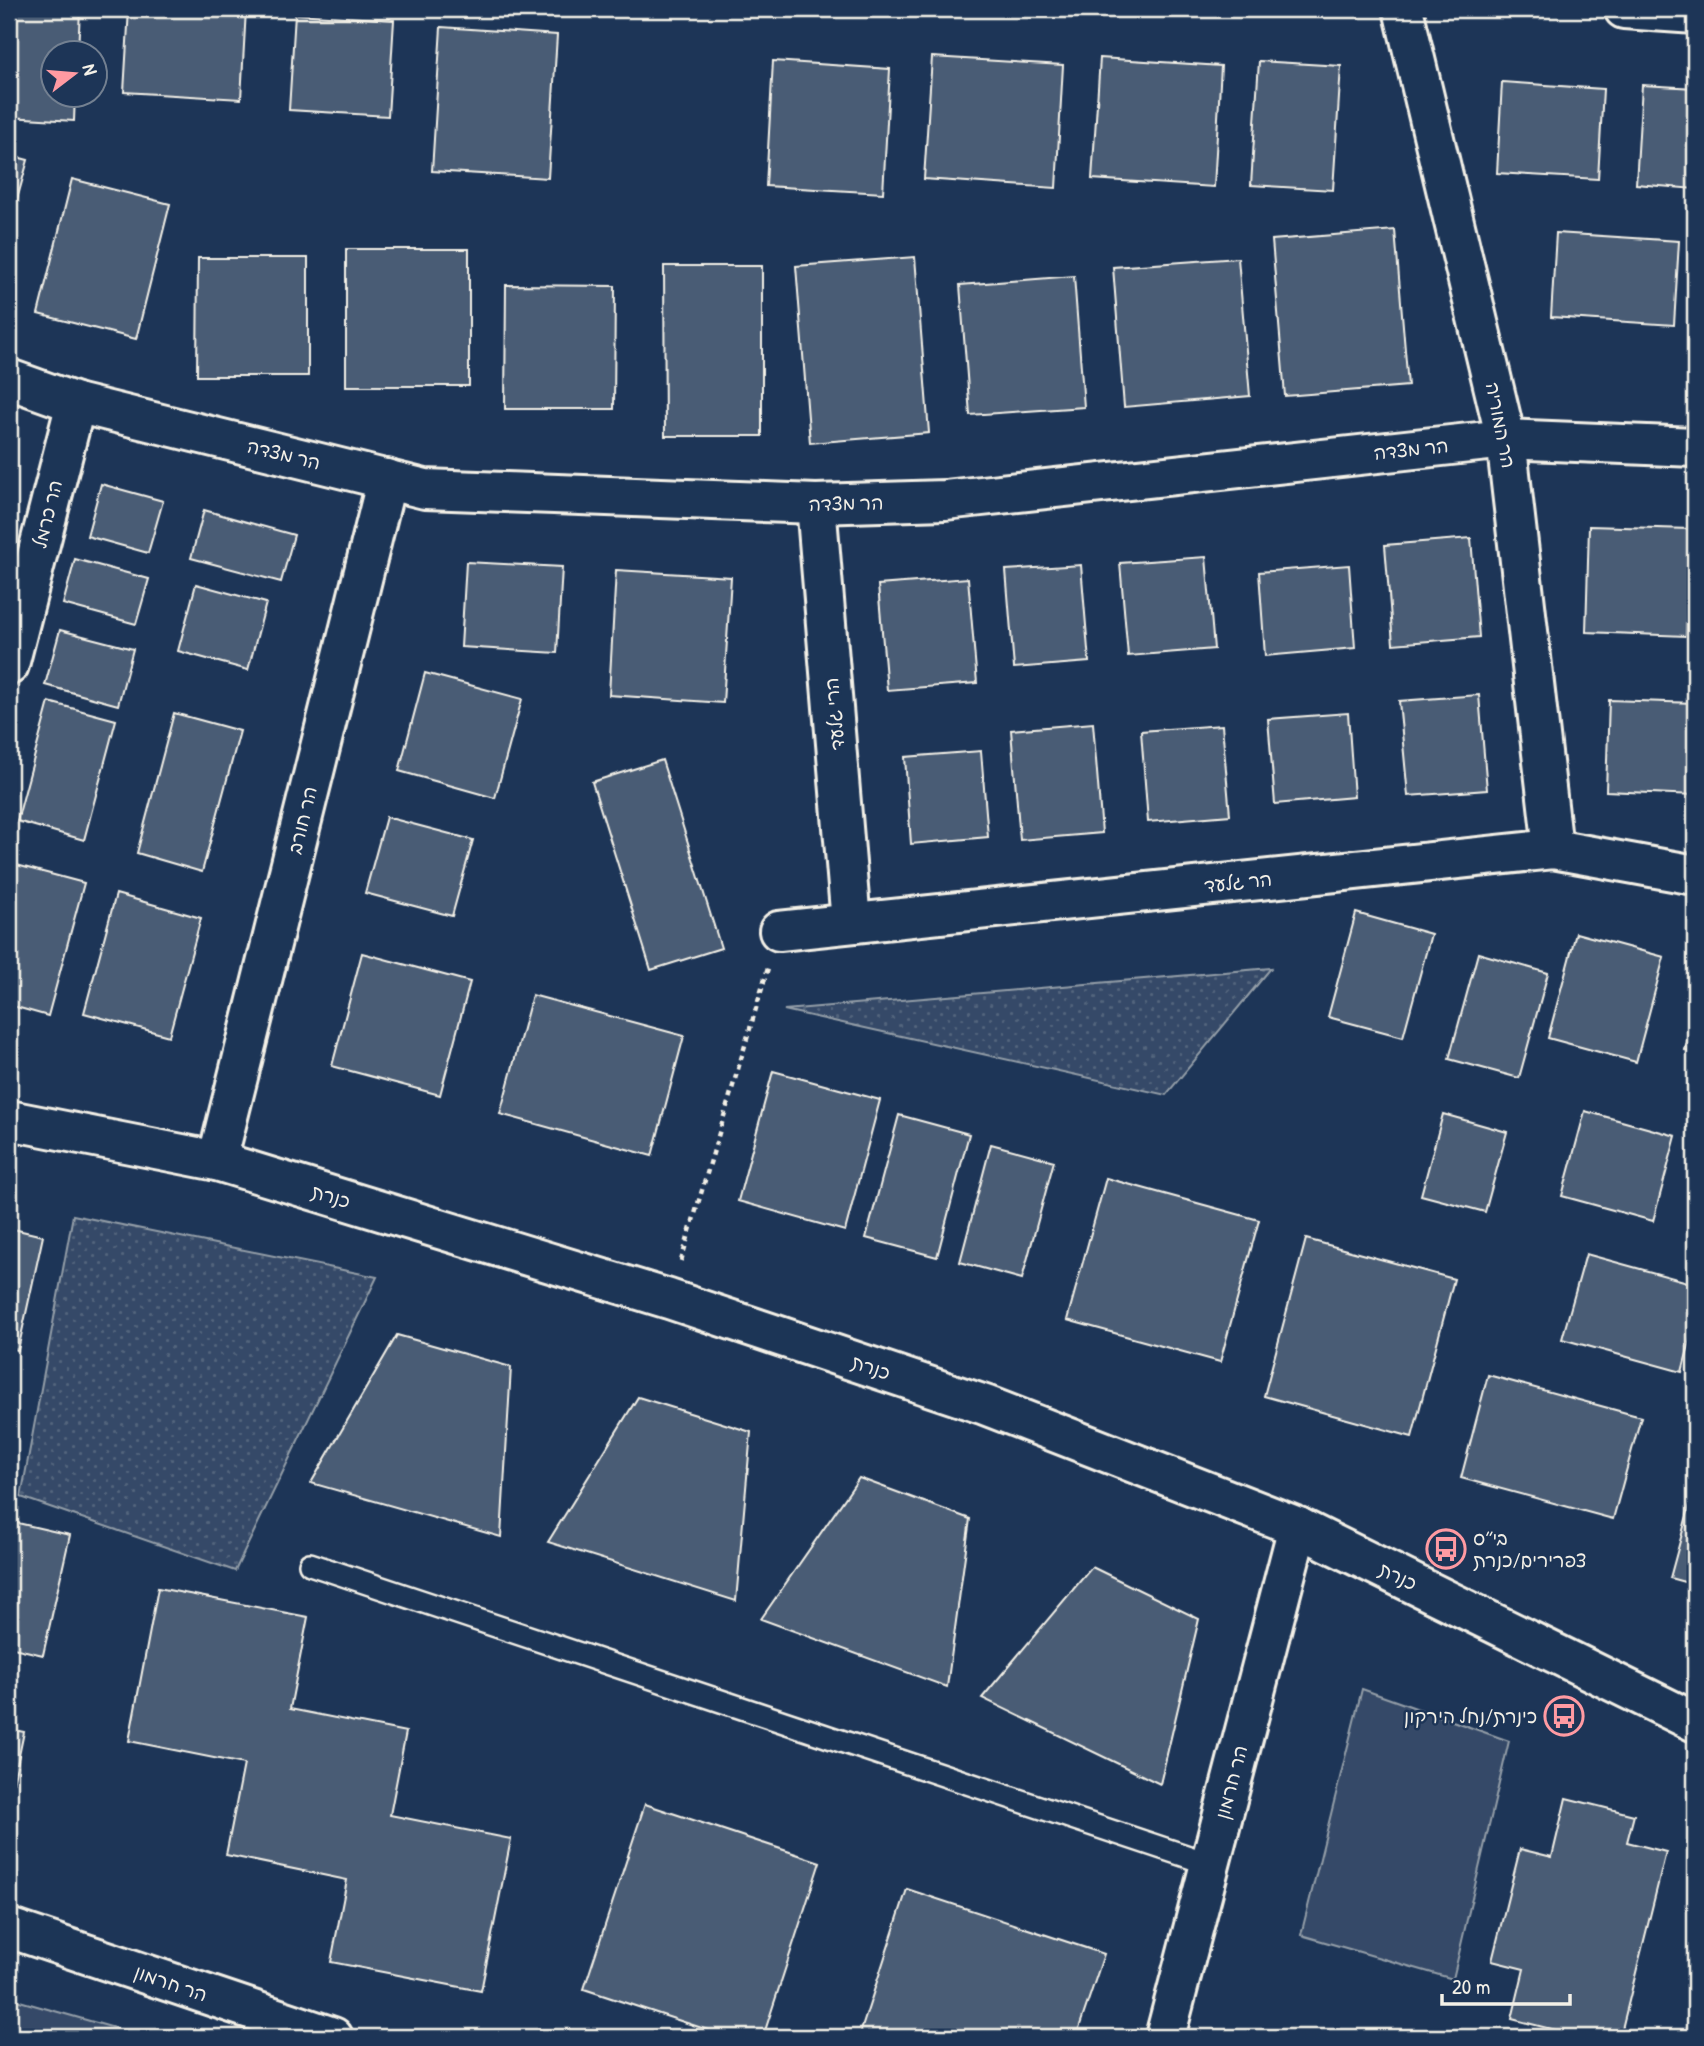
<svg xmlns="http://www.w3.org/2000/svg" width="1704" height="2046" font-family="'Patrick Hand','Playpen Sans Hebrew',sans-serif">
  <defs>
    <pattern id="park-dots" width="8" height="8" patternUnits="userSpaceOnUse" patternTransform="scale(1.75)"><rect width="8" height="8" fill="#354a67"/><path d="M2 2h.1M6 6h.1" fill="none" stroke="#53657d" stroke-width="1.8" stroke-linecap="round"/></pattern>
  </defs>
  <rect width="100%" height="100%" fill="#1d3557"/>
  <filter id="ink" filterUnits="userSpaceOnUse"><feTurbulence type="fractalNoise" baseFrequency=".0143" numOctaves="2"/><feDisplacementMap in="SourceGraphic" scale="14" xChannelSelector="R" yChannelSelector="G"/><feConvolveMatrix kernelMatrix="1 2 1 2 8 2 1 2 1" color-interpolation-filters="sRGB"/></filter>
  <g filter="url(#ink)">
    <g fill="#354a67" stroke="#949ea8" stroke-width="2">
      <polygon points="1362,1689 1509,1741 1453,1979 1301,1935"/>
      <polygon points="9,1998 146,2037 9,2037"/>
    </g>
    <g fill="url(#park-dots)" stroke="#949ea8" stroke-width="2">
      <polygon points="1271,968 1166,1095 784,1010"/>
      <polygon points="73,1215 377,1277 235,1571 21,1497"/>
    </g>
    <g fill="#485b74" stroke="#f4f1e8" stroke-width="2">
      <polygon points="9,9 80,9 78,52 52,52 52,94 75,94 74,121 9,117"/>
      <polygon points="129,9 246,9 241,99 124,92"/>
      <polygon points="295,14 394,20 388,116 289,110"/>
      <polygon points="441,27 557,35 548,178 432,171"/>
      <polygon points="932,57 1063,65 1056,188 924,179"/>
      <polygon points="1100,58 1221,66 1214,187 1092,179"/>
      <polygon points="773,61 890,69 883,193 766,186"/>
      <polygon points="1259,61 1341,66 1333,190 1251,185"/>
      <polygon points="1502,82 1603,89 1598,179 1497,173"/>
      <polygon points="1642,85 1695,88 1695,189 1636,184"/>
      <polygon points="9,155 28,160 9,228"/>
      <polygon points="72,179 170,204 136,339 38,314"/>
      <polygon points="1395,230 1408,386 1285,396 1272,240"/>
      <polygon points="1556,233 1679,241 1674,325 1551,317"/>
      <rect x="346" y="249" width="123" height="137"/>
      <polygon points="915,257 929,433 810,443 796,266"/>
      <polygon points="198,258 308,258 308,376 197,376"/>
      <polygon points="1238,258 1250,396 1124,407 1113,267"/>
      <polygon points="664,266 762,266 762,436 665,436"/>
      <polygon points="1074,276 1084,407 970,415 960,285"/>
      <polygon points="506,285 615,286 614,409 505,409"/>
      <polygon points="101,484 163,501 148,553 87,536"/>
      <polygon points="204,510 294,535 281,582 191,558"/>
      <polygon points="1589,526 1690,529 1686,636 1586,632"/>
      <polygon points="1471,538 1479,637 1393,644 1385,545"/>
      <polygon points="1206,557 1214,649 1128,656 1120,563"/>
      <polygon points="75,559 149,579 136,624 63,604"/>
      <polygon points="466,562 562,567 557,653 461,647"/>
      <polygon points="1081,565 1089,662 1014,668 1006,570"/>
      <polygon points="1349,565 1355,648 1265,656 1259,572"/>
      <polygon points="616,570 731,577 723,703 609,695"/>
      <polygon points="968,578 977,683 887,690 878,585"/>
      <polygon points="196,584 266,603 248,670 178,651"/>
      <polygon points="60,630 133,649 118,705 45,685"/>
      <polygon points="425,673 522,699 495,798 399,771"/>
      <polygon points="1479,695 1487,790 1408,796 1399,701"/>
      <polygon points="1609,700 1695,703 1695,795 1606,791"/>
      <polygon points="49,702 116,720 84,840 17,821"/>
      <polygon points="174,713 240,731 202,872 137,853"/>
      <polygon points="1348,713 1354,797 1275,804 1268,719"/>
      <polygon points="1093,723 1102,833 1020,840 1011,730"/>
      <polygon points="1222,725 1230,815 1148,822 1141,731"/>
      <polygon points="981,751 988,837 911,844 905,757"/>
      <polygon points="662,760 721,948 651,970 592,782"/>
      <polygon points="386,817 473,840 452,916 365,893"/>
      <polygon points="9,863 84,883 48,1016 9,1005"/>
      <polygon points="116,894 201,918 169,1036 84,1013"/>
      <polygon points="1356,913 1431,934 1403,1037 1328,1017"/>
      <polygon points="1576,933 1664,957 1636,1062 1548,1038"/>
      <polygon points="362,953 470,982 440,1095 332,1066"/>
      <polygon points="1478,953 1548,973 1519,1078 1449,1059"/>
      <polygon points="532,995 684,1036 652,1156 500,1114"/>
      <polygon points="1695,1011 1695,1053 1685,1050"/>
      <polygon points="773,1071 880,1100 845,1231 738,1201"/>
      <polygon points="1585,1111 1676,1136 1653,1221 1562,1196"/>
      <polygon points="1443,1114 1507,1132 1485,1212 1421,1195"/>
      <polygon points="899,1115 969,1134 937,1257 866,1238"/>
      <polygon points="991,1144 1054,1161 1022,1279 960,1262"/>
      <polygon points="1106,1178 1259,1220 1220,1362 1067,1320"/>
      <polygon points="9,1228 43,1236 18,1350 9,1348"/>
      <polygon points="1306,1239 1454,1279 1412,1437 1264,1396"/>
      <polygon points="1586,1254 1695,1284 1695,1322 1682,1372 1562,1339"/>
      <polygon points="397,1335 511,1367 501,1537 311,1483"/>
      <polygon points="1488,1375 1641,1417 1613,1519 1461,1478"/>
      <polygon points="638,1397 751,1432 736,1601 548,1542"/>
      <polygon points="859,1478 970,1519 947,1687 761,1619"/>
      <polygon points="1695,1486 1695,1585 1670,1578"/>
      <polygon points="9,1521 70,1535 43,1655 9,1647"/>
      <polygon points="1092,1567 1199,1619 1160,1784 982,1698"/>
      <polygon points="158,1588 308,1617 290,1709 406,1732 390,1815 511,1839 481,1991 331,1962 347,1880 226,1855 244,1764 129,1741"/>
      <polygon points="9,1729 24,1732 9,1803"/>
      <polygon points="1566,1798 1634,1815 1627,1842 1666,1852 1620,2037 1573,2037 1574,2035 1512,2019 1524,1969 1492,1961 1520,1849 1552,1857"/>
      <polygon points="645,1804 820,1862 763,2037 729,2037 584,1989"/>
      <polygon points="907,1889 1104,1954 1076,2037 859,2037"/>
    </g>
    <g fill="none" stroke-linecap="round" stroke-linejoin="round">
      <g stroke="#f4f1e8" stroke-width="26">
        <polyline id="lane" points="310,1564 1210,1864"/>
      </g>
      <g stroke="#f4f1e8" stroke-width="44">
        <g id="street">
          <polyline points="1403,9 1506,439 1553,849"/>
          <polyline points="1624,9 1695,14"/>
          <polyline points="9,379 76,403 425,489 816,504 945,500 1506,439 1695,447"/>
          <polyline points="816,504 851,923"/>
          <polyline points="9,665 76,403"/>
          <polyline points="779,931 1553,849 1695,875"/>
          <polyline points="217,1161 387,479"/>
          <polyline points="9,1928 333,2037"/>
          <polyline points="1165,2037 1298,1527"/>
        </g>
      </g>
      <g stroke="#f4f1e8" stroke-width="44">
        <polyline id="secondary" points="9,1120 217,1161 669,1299 985,1405 1298,1527 1695,1722"/>
      </g>
      <polyline stroke="#f4f1e8" stroke-width="4.5" stroke-dasharray="5 5" stroke-linecap="butt" points="681,1261 768,968"/>
      <use href="#lane" stroke="#1d3557" stroke-width="21"/>
      <use href="#street" stroke="#1d3557" stroke-width="38"/>
      <use href="#secondary" stroke="#1d3557" stroke-width="38"/>
    </g>
  </g>
  <defs>
    <g id="bus-ring" transform="scale(2.0125)"><circle r="9.5" fill="#1d3557" stroke="#ff9aa2" stroke-width="1.5"/><path d="M-5-6H5V4H4V6H2V4H-2V6H-4V4H-5ZM-3.5-4V0h7V-4ZM-3.5 1.2v1.5H-2V1.2ZM2 1.2v1.5H3.5V1.2Z" fill="#ff9aa2"/></g>
  </defs>
  <g fill-rule="evenodd">
    <use href="#bus-ring" x="1446" y="1549"/>
    <use href="#bus-ring" x="1564" y="1716"/>
  </g>
  <g text-anchor="middle" stroke-width="5" stroke-linejoin="round" paint-order="stroke">
    <g font-size="19" fill="#f4f1e8" stroke="#1d3557">
      <text transform="translate(1501 425) rotate(79)" y="7">הר המוריה</text>
      <text transform="translate(1411 449) rotate(-6)" y="7">הר מצדה</text>
      <text transform="translate(284 454) rotate(14)" y="7">הר מצדה</text>
      <text transform="translate(846 503) rotate(-1)" y="7">הר מצדה</text>
      <text transform="translate(47 514) rotate(-76)" y="7">הר כרמל</text>
      <text transform="translate(834 714) rotate(-95)" y="7">הרי גלעד</text>
      <text transform="translate(302 820) rotate(-76)" y="7">הר חורב</text>
      <text transform="translate(1238 882) rotate(-6)" y="7">הר גלעד</text>
      <text transform="translate(331 1196) rotate(17)" y="7">כנרת</text>
      <text transform="translate(871 1367) rotate(19)" y="7">כנרת</text>
      <text transform="translate(1398 1576) rotate(26)" y="7">כנרת</text>
      <text transform="translate(1231 1782) rotate(-75)" y="7">הר חרמון</text>
      <text transform="translate(171 1983) rotate(19)" y="7">הר חרמון</text>
    </g>
    <g font-size="19" fill="#f4f1e8" stroke="#1d3557" text-anchor="start">
      <text x="1473" y="1545">בי״ס<tspan x="1473" dy="22">צפרירים/כנרת</tspan></text>
      <text x="1537" y="1723" text-anchor="end">כינרת/נחל הירקון</text>
    </g>
  </g>
  <rect width="1704" height="2046" fill="none" stroke="#1d3557" stroke-width="35"/>
  <rect x="18" y="18" width="1669" height="2011" fill="none" stroke="#f4f1e8" stroke-width="2.5" filter="url(#ink)"/>
  <g transform="translate(74 74) rotate(74)"><circle r="33" fill="#1d3557" stroke="#738091" stroke-width="2"/>
  <path d="M0-5L12 26L0 18L-12 26Z" fill="#ff9aa2"/>
  <text y="-10" font-size="19" font-weight="bold" text-anchor="middle" fill="#f4f1e8">N</text>
  </g>
  <path d="M1442 1994v10h128v-10" fill="none" stroke="#f4f1e8" stroke-width="3.5"/>
  <text x="1452" y="1994" font-size="21" fill="#f4f1e8" stroke="#1d3557" stroke-width="5" paint-order="stroke">20 m</text>
</svg>
